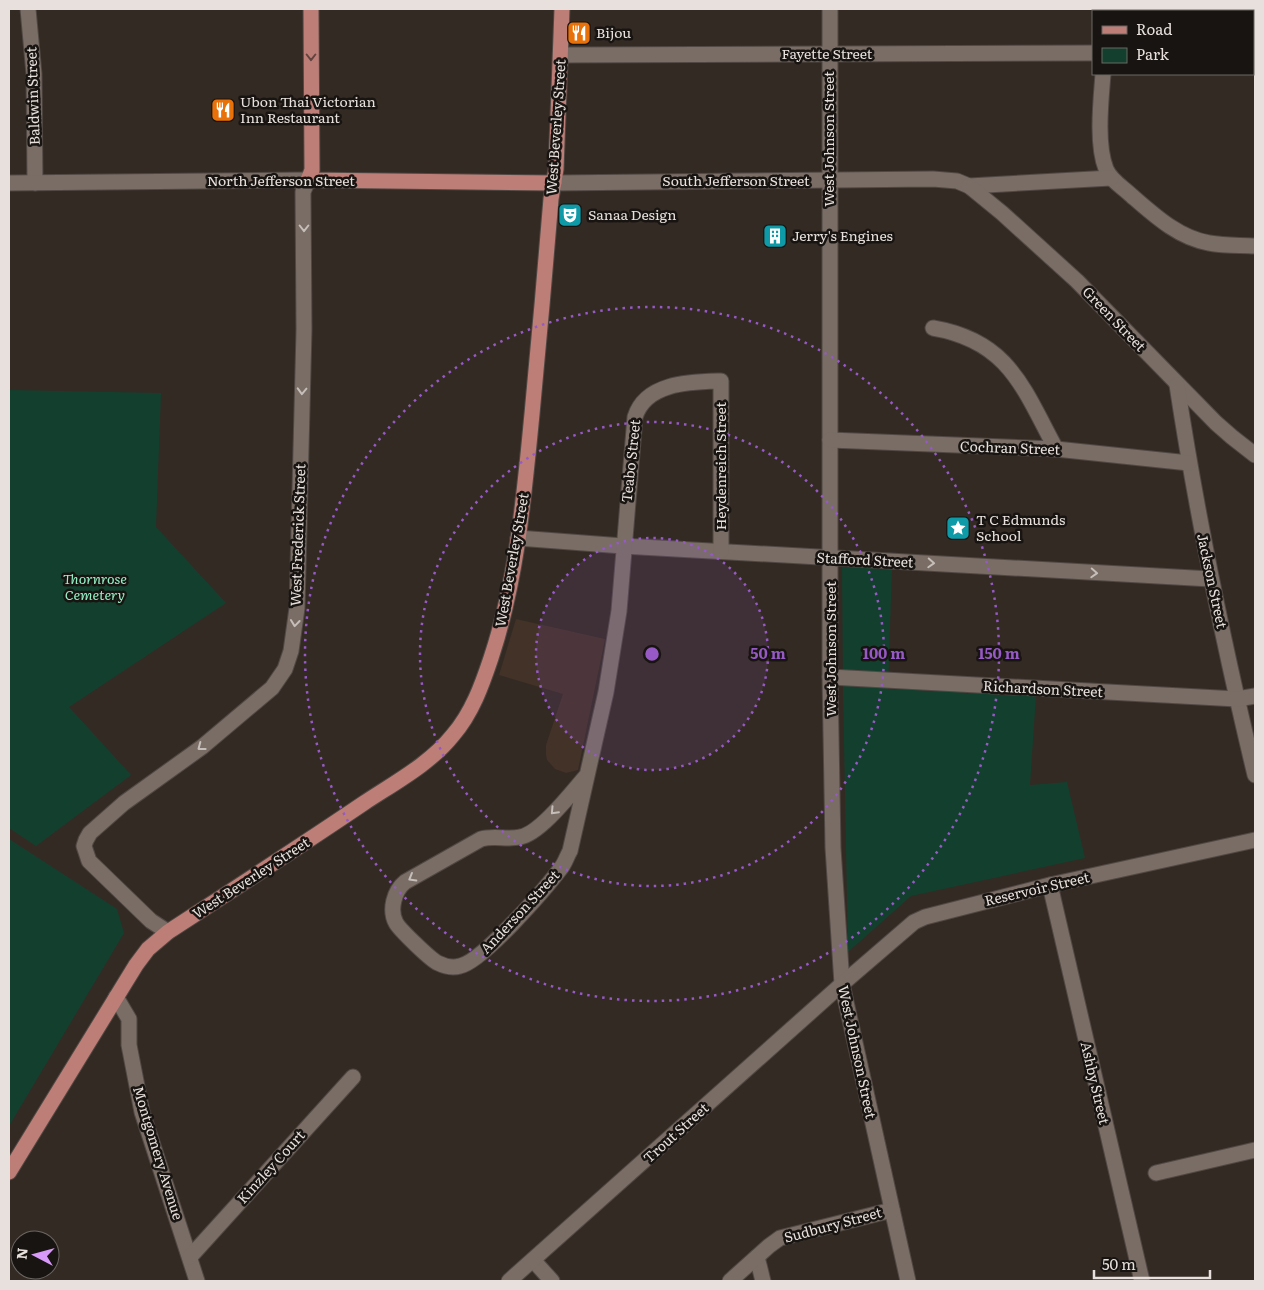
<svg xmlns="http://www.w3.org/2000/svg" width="1264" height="1290" font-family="Literata,serif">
  <rect width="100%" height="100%" fill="#342a24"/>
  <polygon fill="#423228" points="516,619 605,639 578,770 566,773 555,769 547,760 546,755 546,745 563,694 499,675"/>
  <g fill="#13402e">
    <polygon points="9,390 161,393 156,527 226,603 69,707 131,775 36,846 9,828"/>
    <polygon points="842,563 892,566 888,689 1036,695 1030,785 1067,782 1085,858 911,896 848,952 843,687"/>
    <polygon points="9,839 117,909 124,933 9,1126"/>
  </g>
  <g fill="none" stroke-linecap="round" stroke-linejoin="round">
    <g stroke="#514843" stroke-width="17">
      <g id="minor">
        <polyline points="28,9 34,74 35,183"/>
        <polyline points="830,9 830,677 833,848 842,984 908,1281"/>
        <polyline points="1109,9 1109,11"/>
        <polyline points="1253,53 1255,53"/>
        <polyline points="561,55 1093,53"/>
        <path d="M1103 74C1101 100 1096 144 1106 169 1111 181 1123 187 1132 196 1155 216 1179 238 1209 243 1225 246 1240 245 1255 246"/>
        <polyline points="9,183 308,180 303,192 304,330 297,608 291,651 285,669 272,688 202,747 124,803 90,833 86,840 84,846 89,861 151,921 168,932"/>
        <polyline points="554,183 933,179 957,181 969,186 1111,178"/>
        <polyline points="969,186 1002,213 1077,281 1216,423 1232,437 1255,455"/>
        <path d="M933 328C1009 341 1023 388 1056 449"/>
        <path d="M1177 385C1197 516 1224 646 1255 775"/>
        <polyline points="830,440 1056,449 1189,463"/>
        <polyline points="518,538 623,546 1211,579"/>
        <polyline points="830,677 1237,699 1255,696"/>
        <path d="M587 775C573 791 540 834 520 837 507 840 494 835 481 839L405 882C394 891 389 910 396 923 400 930 431 960 438 963 444 966 453 968 460 966 482 962 546 888 561 868 565 863 567 856 570 851L606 692 619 611 635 417C646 382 691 382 721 381V551"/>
        <polyline points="1050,885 1142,1281"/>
        <polyline points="116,997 129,1019 129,1045 142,1112 197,1281"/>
        <polyline points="1156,1173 1255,1150"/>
        <polyline points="190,1257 353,1077"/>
        <polyline points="757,1257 763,1281"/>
        <polyline points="533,1260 552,1281"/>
        <polyline points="509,1281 842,984 914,922 925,917 1050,885 1255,840"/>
        <polyline points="730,1281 769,1246 780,1238 892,1210"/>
      </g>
    </g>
    <g stroke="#514843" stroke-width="17">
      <g id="major">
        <polyline points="311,9 312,170 308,180 554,183"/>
        <path d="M9 1172 136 965 148 949 168 932C234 889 299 847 364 803 394 783 430 764 453 735 472 713 482 685 491 658 517 580 524 496 532 414 539 342 545 271 551 199L556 169 562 9"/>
      </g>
    </g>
    <use href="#minor" stroke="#796d66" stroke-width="15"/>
    <use href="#major" stroke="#bd7e78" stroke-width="15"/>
  </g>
  <defs><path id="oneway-chevron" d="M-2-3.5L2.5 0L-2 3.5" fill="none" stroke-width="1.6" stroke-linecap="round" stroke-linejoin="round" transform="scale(1.25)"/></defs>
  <use stroke="#62443f" href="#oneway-chevron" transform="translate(311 57) rotate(90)"/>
  <g stroke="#c6beb9">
    <use href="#oneway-chevron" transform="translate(304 228) rotate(90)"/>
    <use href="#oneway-chevron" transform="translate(302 391) rotate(92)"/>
    <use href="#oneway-chevron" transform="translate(931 563) rotate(3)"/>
    <use href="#oneway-chevron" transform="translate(1094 573) rotate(3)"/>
    <use href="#oneway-chevron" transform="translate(295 623) rotate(96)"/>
    <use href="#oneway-chevron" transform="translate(201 747) rotate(143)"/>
    <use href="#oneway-chevron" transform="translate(554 811) rotate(133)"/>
    <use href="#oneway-chevron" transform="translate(412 878) rotate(150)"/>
  </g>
  <circle cx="652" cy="654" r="116" fill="#9659c6" fill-opacity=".12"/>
  <g fill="none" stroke="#9659c6" stroke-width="2.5" stroke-dasharray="2.5 5">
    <circle cx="652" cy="654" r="116"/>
    <circle cx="652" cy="654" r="232"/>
    <circle cx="652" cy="654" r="347"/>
  </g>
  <defs>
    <g id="restaurant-square" transform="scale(1.25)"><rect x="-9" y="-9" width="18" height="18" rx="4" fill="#e8710a" stroke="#181411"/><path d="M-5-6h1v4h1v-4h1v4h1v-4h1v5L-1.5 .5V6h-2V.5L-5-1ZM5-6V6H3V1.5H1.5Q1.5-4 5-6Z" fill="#fff"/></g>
    <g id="theatre-square" transform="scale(1.25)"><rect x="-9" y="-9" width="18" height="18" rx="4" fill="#0f9aa8" stroke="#181411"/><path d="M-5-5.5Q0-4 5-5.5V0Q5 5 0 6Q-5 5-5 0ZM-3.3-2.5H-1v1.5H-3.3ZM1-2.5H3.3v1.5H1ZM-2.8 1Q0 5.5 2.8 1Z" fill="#fff"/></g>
    <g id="building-square" transform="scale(1.25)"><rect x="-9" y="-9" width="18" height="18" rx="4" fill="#0f9aa8" stroke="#181411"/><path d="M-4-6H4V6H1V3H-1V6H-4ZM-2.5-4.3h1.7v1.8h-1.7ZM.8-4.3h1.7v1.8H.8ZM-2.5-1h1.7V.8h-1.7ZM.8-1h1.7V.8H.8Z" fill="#fff"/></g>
    <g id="sight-square" transform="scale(1.25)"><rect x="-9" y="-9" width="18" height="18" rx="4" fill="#0f9aa8" stroke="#181411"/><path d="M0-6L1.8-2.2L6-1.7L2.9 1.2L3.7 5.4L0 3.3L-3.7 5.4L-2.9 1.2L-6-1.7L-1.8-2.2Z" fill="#fff"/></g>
  </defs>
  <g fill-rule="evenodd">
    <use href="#restaurant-square" x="579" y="33"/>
    <use href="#restaurant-square" x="223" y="110"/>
    <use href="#theatre-square" x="570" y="215"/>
    <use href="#building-square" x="775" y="236"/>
    <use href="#sight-square" x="958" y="528"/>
  </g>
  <g text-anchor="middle" stroke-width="5" stroke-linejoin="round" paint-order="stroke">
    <g font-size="14" fill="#e7e0dc" stroke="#181411" text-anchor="start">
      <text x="596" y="38">Bijou</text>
      <text x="240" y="107">Ubon Thai Victorian<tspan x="240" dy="16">Inn Restaurant</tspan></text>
      <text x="588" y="220">Sanaa Design</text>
      <text x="792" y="241">Jerry's Engines</text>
      <text x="976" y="525">T C Edmunds<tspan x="976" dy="16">School</tspan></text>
    </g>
    <g font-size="14" fill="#e7e0dc" stroke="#181411">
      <text x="827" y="59">Fayette Street</text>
      <text transform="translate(33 96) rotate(-92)" y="5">Baldwin Street</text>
      <text transform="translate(556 127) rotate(-86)" y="5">West Beverley Street</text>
      <text transform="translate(829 139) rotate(-90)" y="5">West Johnson Street</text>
      <text x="281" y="186">North Jefferson Street</text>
      <text x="736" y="186">South Jefferson Street</text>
      <text transform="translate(1114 319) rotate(46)" y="5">Green Street</text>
      <text transform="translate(1010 448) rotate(2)" y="5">Cochran Street</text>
      <text transform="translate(631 461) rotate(-84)" y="5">Teabo Street</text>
      <text transform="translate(721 466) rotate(-90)" y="5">Heydenreich Street</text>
      <text transform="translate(298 535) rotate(-88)" y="5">West Frederick Street</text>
      <text transform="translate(512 560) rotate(-80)" y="5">West Beverley Street</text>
      <text transform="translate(865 560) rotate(3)" y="5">Stafford Street</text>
      <text transform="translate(1212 581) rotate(78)" y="5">Jackson Street</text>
      <text transform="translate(831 649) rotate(-90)" y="5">West Johnson Street</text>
      <text transform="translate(1043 689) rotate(3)" y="5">Richardson Street</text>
      <text transform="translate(251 878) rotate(-33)" y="5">West Beverley Street</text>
      <text transform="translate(1037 889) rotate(-13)" y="5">Reservoir Street</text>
      <text transform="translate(520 912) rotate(-47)" y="5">Anderson Street</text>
      <text transform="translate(857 1052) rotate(78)" y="5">West Johnson Street</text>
      <text transform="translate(1095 1083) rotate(77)" y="5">Ashby Street</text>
      <text transform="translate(676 1133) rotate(-42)" y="5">Trout Street</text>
      <text transform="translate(158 1153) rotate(73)" y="5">Montgomery Avenue</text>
      <text transform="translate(271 1167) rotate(-48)" y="5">Kinzley Court</text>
      <text transform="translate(833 1225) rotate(-15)" y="5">Sudbury Street</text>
    </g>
    <g font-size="14" font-style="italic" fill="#97f2c8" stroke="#181411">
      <text x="95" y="584">Thornrose<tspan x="95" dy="16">Cemetery</tspan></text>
    </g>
  </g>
  <circle cx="652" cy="654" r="8" fill="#9659c6" stroke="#181411" stroke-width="2.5"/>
  <g font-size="15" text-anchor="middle" font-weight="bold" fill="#9659c6" stroke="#181411" stroke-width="5" stroke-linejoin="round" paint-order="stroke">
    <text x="768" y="659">50 m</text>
    <text x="884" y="659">100 m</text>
    <text x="999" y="659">150 m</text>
  </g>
  <rect width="1264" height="1290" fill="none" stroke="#e7e0dc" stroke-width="20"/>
  <rect x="1092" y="10" width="162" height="65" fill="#181411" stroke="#6b6662"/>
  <rect x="1102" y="26" width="25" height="8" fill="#bd7e78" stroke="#6b6662"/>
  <text x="1136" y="35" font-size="15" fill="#e7e0dc">Road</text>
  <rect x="1102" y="48" width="25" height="15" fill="#13402e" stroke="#6b6662"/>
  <text x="1136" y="60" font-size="15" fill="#e7e0dc">Park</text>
  <g transform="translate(35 1255) rotate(276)"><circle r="24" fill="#181411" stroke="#6b6662"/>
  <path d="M0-4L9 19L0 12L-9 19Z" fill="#d89af8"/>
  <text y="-8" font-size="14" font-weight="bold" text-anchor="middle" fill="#e7e0dc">N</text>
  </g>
  <path d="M1094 1270v8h116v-8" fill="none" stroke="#e7e0dc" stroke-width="2.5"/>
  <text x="1102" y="1270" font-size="15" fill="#e7e0dc" stroke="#181411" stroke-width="4" paint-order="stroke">50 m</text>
</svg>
